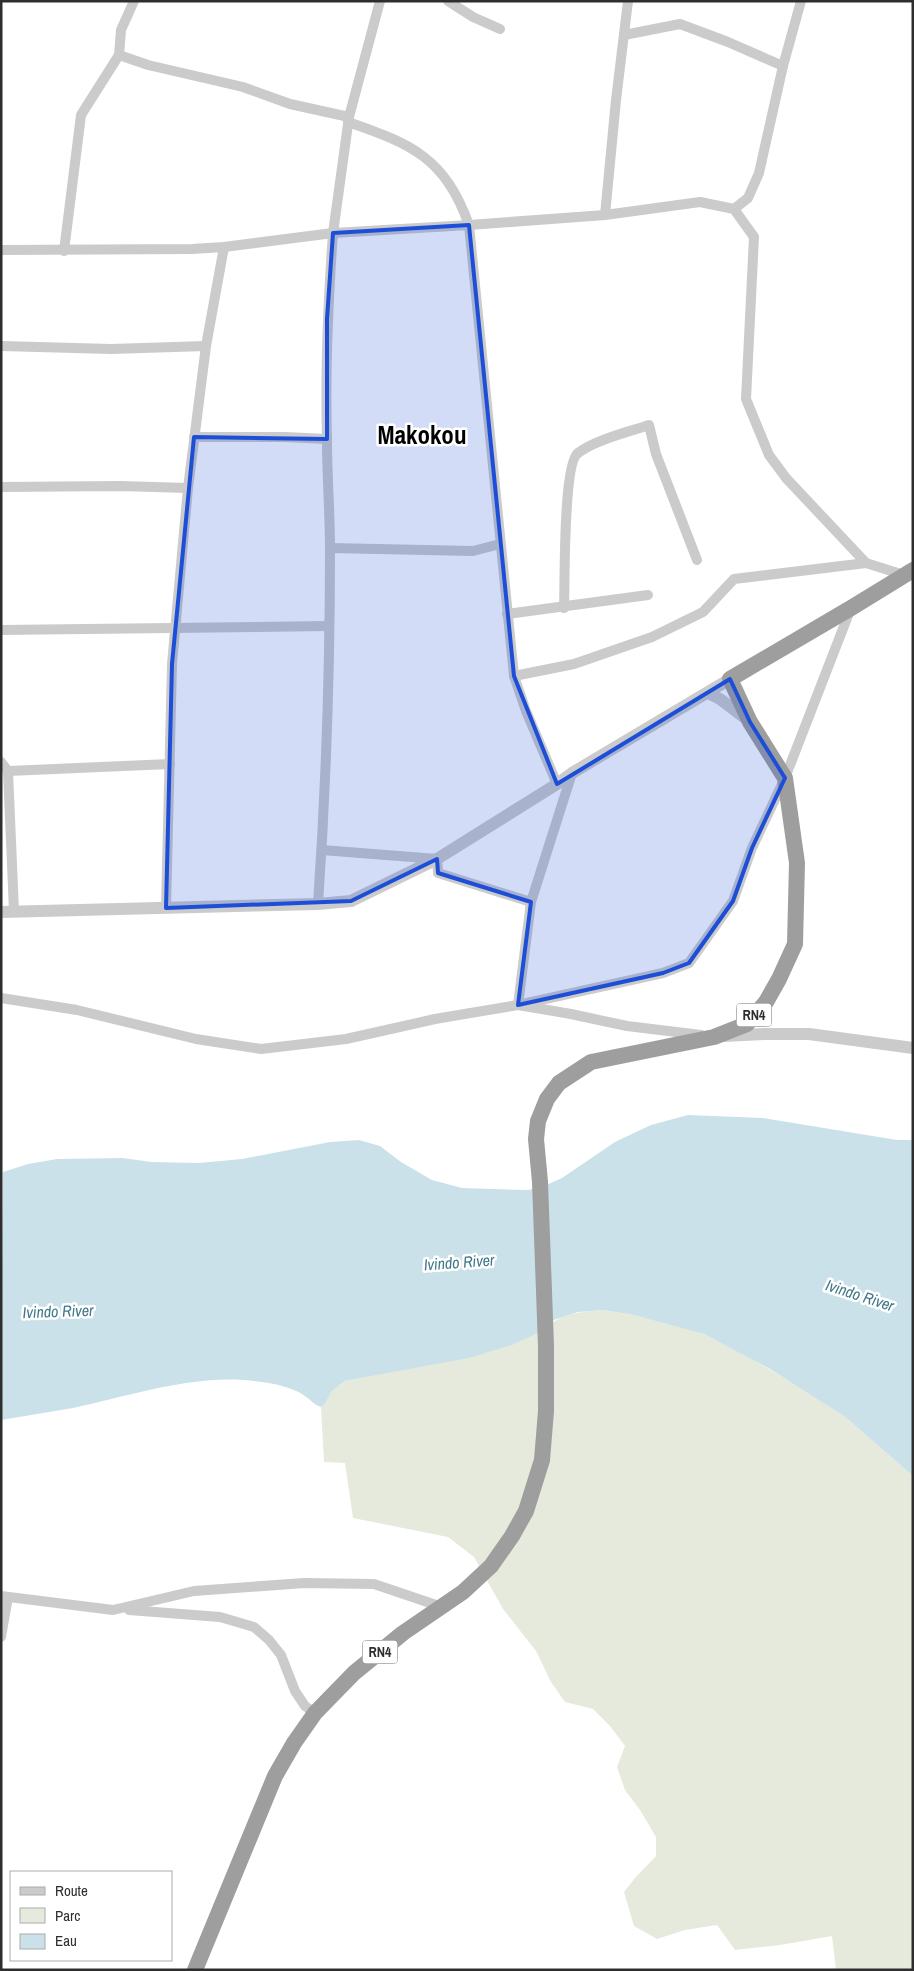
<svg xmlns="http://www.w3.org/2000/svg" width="914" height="1971" font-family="'Archivo Narrow',sans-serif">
  <rect width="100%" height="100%" fill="#fff"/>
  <path fill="#e6eadd" d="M603 1310 634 1315 668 1323 704 1334 740 1352 810 1393 844 1416 913 1476V1970H836L832 1936 780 1945 735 1950 717 1925 685 1930 657 1939 634 1926 624 1892 635 1878 656 1856V1837L640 1810 625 1790 617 1767 625 1746 610 1726 593 1709 565 1702 551 1682 536 1651 503 1609 474 1557 448 1537 353 1518 345 1463 324 1462 321 1407 325 1404 332 1391 345 1381 402 1370 538 1333C561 1314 574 1312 603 1310Z"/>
  <path fill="#cbe1e9" d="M688 1115 763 1118 897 1140H913V1476L844 1416 770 1369 704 1334 634 1315 603 1310 578 1312 554 1320 538 1333 512 1345 469 1358 345 1381 332 1391 325 1404 321 1407C314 1405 309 1398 302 1394 290 1387 276 1384 262 1382 199 1372 134 1395 73 1408 49 1412 25 1416 1 1420L3 1172 28 1164 57 1159 122 1158 152 1162 199 1163 242 1159 330 1142 359 1140 380 1146 401 1162 432 1180 462 1188 528 1190 542 1187 562 1178 615 1142 651 1125Z"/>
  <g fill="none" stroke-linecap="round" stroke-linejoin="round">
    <g stroke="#cbcbcb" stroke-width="10">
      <polyline points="380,1 349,117 333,233 469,225 514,676 526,711 557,784"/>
      <polyline points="448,1 473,17 500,29"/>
      <polyline points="624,35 680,24 728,42 783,66"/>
      <polyline points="119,55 148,65 243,87 290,104 349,117"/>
      <path d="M348 122C412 144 445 158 469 225L605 215 700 202 734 209 754 237 746 399 769 455 786 478 866 563 904 575"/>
      <polyline points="734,209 748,198 759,173 783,66 801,1"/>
      <polyline points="605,215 616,100 628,1"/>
      <path d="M1 250 192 249 224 247 333 233C328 302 325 371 327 440 327 477 330 513 330 550 330 667 326 788 318 904"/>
      <polyline points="64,251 81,115 119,55 121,30 134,1"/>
      <polyline points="1,346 111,349 206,346"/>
      <polyline points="194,437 285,437 327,439"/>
      <polyline points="1,487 120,486 188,488"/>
      <polyline points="330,548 473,551 500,544"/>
      <path d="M564 608C565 584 563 463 578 453 595 440 628 432 649 425L656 454 697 560"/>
      <polyline points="507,614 648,595"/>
      <polyline points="1,630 329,626"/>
      <polyline points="514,676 574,664 652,637 703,612 734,579 866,563"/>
      <polyline points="1,762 8,771 14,911"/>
      <polyline points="8,771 170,764"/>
      <polyline points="572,773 531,902 518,1005 571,1014 627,1026 701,1035"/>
      <polyline points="322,850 437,859 438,873 531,902"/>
      <polyline points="166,908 172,664 188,488 206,346 224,247"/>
      <polyline points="1,998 77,1010 196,1039 261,1049 346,1039 435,1019 518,1005 663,973 689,963 733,901 752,848 785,778 851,608"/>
      <polyline points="1,1596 113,1610 194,1591 304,1583 374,1584 442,1607"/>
      <polyline points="129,1610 220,1617 254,1627 269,1640 281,1655 295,1691 305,1706 315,1713"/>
      <polyline points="1,1637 8,1597"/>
    </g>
    <g stroke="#cbcbcb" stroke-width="12">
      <polyline points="708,693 720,699 749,721"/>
      <polyline points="1,912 318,904 351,901 437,859 557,784 572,773 730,679"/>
      <polyline points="724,1036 765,1034 809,1034 913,1048"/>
    </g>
    <polyline stroke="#9e9e9e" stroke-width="16" points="195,1970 275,1776 294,1743 315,1713 354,1673 403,1633 463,1592 491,1566 512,1536 526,1511 542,1460 546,1411 546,1346 540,1182 536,1139 538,1121 547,1099 559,1083 591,1062 714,1037 747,1024 766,1002 779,979 795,944 797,863 785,778 750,722 730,679 851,608 913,570"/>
  </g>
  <path fill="#1d4ed8" fill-opacity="0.2" stroke="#1d4ed8" stroke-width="4" stroke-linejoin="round" d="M469 225 514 676 557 784 730 679 750 722 785 778 752 848 733 901 689 963 663 973 518 1005 531 902 438 873 437 859 351 901 166 908 172 664 194 437 327 439V319L333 233Z"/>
  <g text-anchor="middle" stroke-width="5" stroke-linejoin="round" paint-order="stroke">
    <g fill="#fff" stroke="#6d6d6d" stroke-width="1">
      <rect x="736.5" y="1003.5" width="35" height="23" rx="4"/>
      <rect x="362.5" y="1640.5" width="35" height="23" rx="4"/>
    </g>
    <g font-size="14" font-weight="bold" fill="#2e2e2e">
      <text x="754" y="1020">RN4</text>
      <text x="380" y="1657">RN4</text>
    </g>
    <g font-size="16" font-style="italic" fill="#43788a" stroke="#fff">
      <text transform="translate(459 1262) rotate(-4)" y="6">Ivindo River</text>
      <text transform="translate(860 1295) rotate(18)" y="6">Ivindo River</text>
      <text transform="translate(58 1311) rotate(-2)" y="6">Ivindo River</text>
    </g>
    <g font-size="25" font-weight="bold" fill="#000" stroke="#fff">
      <text x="422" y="444">Makokou</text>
    </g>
  </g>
  <rect width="914" height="1971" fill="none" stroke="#2e2e2e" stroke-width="5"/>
  <rect x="10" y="1871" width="162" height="90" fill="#ffffff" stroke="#ababab"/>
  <rect x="20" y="1887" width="25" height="8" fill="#cbcbcb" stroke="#ababab"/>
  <text x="55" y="1896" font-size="15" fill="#2e2e2e">Route</text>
  <rect x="20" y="1908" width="25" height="15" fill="#e6eadd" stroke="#ababab"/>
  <text x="55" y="1921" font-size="15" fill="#2e2e2e">Parc</text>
  <rect x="20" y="1934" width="25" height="15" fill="#cbe1e9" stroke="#ababab"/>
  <text x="55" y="1946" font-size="15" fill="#2e2e2e">Eau</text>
</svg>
